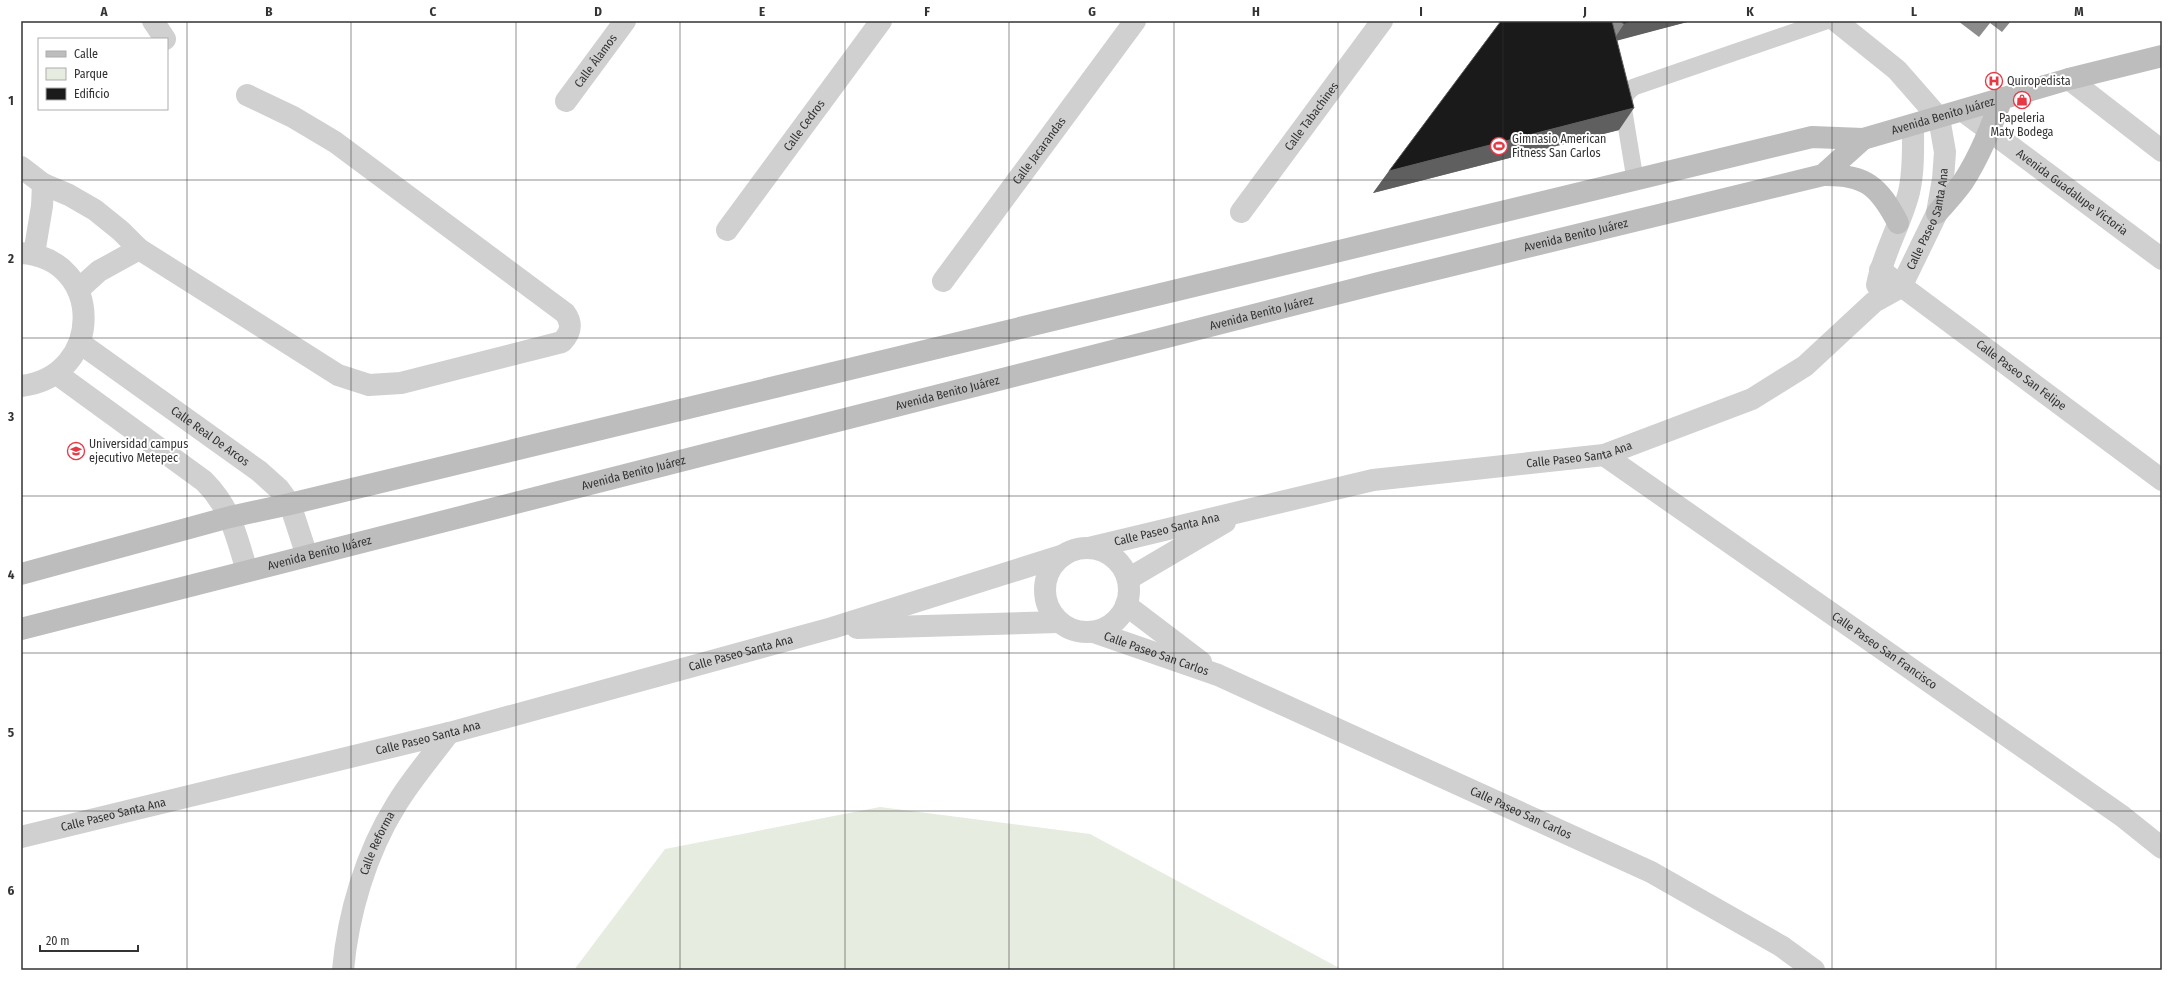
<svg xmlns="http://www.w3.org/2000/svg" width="2183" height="991" font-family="'Fira Sans Condensed',sans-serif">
  <rect width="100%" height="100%" fill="#fff"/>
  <polygon fill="#e6ecdf" points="880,807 1090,834 1343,970 574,970 665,849"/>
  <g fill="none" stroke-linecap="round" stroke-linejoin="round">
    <path stroke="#d0d0d0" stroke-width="17" d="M1635 179 1623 106C1624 97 1626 93 1634 87L1826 21"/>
    <g stroke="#d0d0d0" stroke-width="22">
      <polyline points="153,21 165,39"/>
      <polyline points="2069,79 2162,151"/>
      <path id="s1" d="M566 101 625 21"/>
      <path id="s2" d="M1963 111 2162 259"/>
      <path d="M21 167 43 184 69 195 95 210 121 231 139 249 338 375 369 385 401 383 562 342C571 332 573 324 565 313L335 142 293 117 247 95"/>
      <path id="s3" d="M1241 212 1382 21"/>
      <path id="s4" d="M727 230 881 21"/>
      <path d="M21 253C104 258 105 376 21 386"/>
      <polyline points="34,254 42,206 43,184"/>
      <path id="s5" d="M1880 270 2162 480"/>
      <path id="s6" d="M943 281 1135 21"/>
      <path d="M1877 285C1883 253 1901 224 1909 192 1914 171 1913 147 1913 125"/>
      <polyline points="78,290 99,271 139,249"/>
      <path id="s7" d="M80 343 259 471 279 489 290 504 307 556"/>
      <path d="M57 374 204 481C231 508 236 535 247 571"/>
      <path id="s8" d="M1604 455 2122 816 2162 848"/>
      <path id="s9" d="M1089 548 1373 480 1604 455 1752 399 1805 366 1874 302 1901 287 1937 213 1943 179 1945 152 1939 118"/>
      <circle cx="1087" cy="590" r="42"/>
      <polyline points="1128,579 1225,522"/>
      <polyline points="1126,605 1201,662"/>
      <polyline points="857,628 1059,622"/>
      <path id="s10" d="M1094 632 1218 675 1651 872 1781 946 1814 970"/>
      <path id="s11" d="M21 837 449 733 832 628 1064 555"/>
      <path id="s12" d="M343 970C348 914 366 853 396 805 411 780 431 757 449 733"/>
    </g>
    <polyline stroke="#d0d0d0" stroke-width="22" points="1836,21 1897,70 1939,118"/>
    <g stroke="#bdbdbd" stroke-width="22">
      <path d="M1823 175C1865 174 1879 186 1898 223"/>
      <path d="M1937 213C1946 203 1955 193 1963 182 1980 156 1991 127 2002 98"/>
      <path id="s13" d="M21 574 230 517 290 504 1812 137 1863 139 2069 79 2162 56"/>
      <path id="s14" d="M21 629 1379 283 1823 175 1863 139"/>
    </g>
  </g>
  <g fill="#8c8c8c">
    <polygon points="1501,21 1691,21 1617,40 1619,130 1373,193 1389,171"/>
    <polygon points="1958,21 2011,21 2002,32 1990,23 1979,37"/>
  </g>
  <g fill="#5f5f5f">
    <polygon points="1636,21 1691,21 1612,42 1624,24"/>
    <polygon points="1634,108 1619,130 1373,193 1389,171"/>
  </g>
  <g fill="#1a1a1a" stroke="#5f5f5f">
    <polygon points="1501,21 1612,21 1634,108 1389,171"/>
    <polygon points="1620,21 1636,21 1624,24"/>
  </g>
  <path fill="none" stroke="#333" stroke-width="1" stroke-opacity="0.55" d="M187 21V970M351 21V970M516 21V970M680 21V970M845 21V970M1009 21V970M1174 21V970M1338 21V970M1503 21V970M1667 21V970M1832 21V970M1996 21V970M21 180H2162M21 338H2162M21 496H2162M21 653H2162M21 811H2162"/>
  <defs>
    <g id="hospital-ring" transform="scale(0.9)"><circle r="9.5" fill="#fff" stroke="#e63946" stroke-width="1.5"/><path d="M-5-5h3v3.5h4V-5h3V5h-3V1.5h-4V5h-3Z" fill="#e63946"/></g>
    <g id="shop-ring" transform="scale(0.9)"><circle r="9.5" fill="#fff" stroke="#e63946" stroke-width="1.5"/><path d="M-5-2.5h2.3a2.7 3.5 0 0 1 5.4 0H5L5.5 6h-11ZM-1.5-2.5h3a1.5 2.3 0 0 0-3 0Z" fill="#e63946"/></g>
    <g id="stadium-ring" transform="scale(0.9)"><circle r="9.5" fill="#fff" stroke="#e63946" stroke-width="1.5"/><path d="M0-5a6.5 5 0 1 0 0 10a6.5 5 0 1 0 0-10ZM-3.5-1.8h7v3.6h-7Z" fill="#e63946"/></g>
    <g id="university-ring" transform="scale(0.9)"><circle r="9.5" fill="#fff" stroke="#e63946" stroke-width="1.5"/><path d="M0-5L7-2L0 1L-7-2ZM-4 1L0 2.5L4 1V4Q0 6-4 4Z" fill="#e63946"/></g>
  </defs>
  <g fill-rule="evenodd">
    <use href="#hospital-ring" x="1994" y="81"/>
    <use href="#shop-ring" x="2022" y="100"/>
    <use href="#stadium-ring" x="1499" y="146"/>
    <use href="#university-ring" x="76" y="451"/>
  </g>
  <g text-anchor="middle" stroke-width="4" stroke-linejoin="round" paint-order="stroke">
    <g font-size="12" fill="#333" stroke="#fff">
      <text dy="4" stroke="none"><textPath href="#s1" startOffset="50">Calle Álamos</textPath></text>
      <text dy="4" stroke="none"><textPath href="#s13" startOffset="1978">Avenida Benito Juárez</textPath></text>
      <text dy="4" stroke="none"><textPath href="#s3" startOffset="119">Calle Tabachines</textPath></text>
      <text dy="4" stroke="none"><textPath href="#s4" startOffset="130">Calle Cedros</textPath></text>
      <text dy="4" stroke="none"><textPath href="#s6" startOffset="162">Calle Jacarandas</textPath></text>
      <text dy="4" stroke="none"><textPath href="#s2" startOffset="136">Avenida Guadalupe Victoria</textPath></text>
      <text dy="4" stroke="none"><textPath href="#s9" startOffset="944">Calle Paseo Santa Ana</textPath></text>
      <text dy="4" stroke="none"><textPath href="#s14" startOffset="1604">Avenida Benito Juárez</textPath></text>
      <text dy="4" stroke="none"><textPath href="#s14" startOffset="1280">Avenida Benito Juárez</textPath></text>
      <text dy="4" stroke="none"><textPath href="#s5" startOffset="176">Calle Paseo San Felipe</textPath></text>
      <text dy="4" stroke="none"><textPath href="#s14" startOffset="956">Avenida Benito Juárez</textPath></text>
      <text dy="4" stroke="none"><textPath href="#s7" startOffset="160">Calle Real De Arcos</textPath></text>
      <text dy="4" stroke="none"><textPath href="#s9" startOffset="500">Calle Paseo Santa Ana</textPath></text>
      <text dy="4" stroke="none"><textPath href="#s14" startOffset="632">Avenida Benito Juárez</textPath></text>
      <text dy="4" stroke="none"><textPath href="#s9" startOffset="80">Calle Paseo Santa Ana</textPath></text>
      <text dy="4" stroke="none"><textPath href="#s14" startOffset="308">Avenida Benito Juárez</textPath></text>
      <text dy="4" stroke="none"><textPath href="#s8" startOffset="342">Calle Paseo San Francisco</textPath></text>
      <text dy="4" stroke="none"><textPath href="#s11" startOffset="743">Calle Paseo Santa Ana</textPath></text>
      <text dy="4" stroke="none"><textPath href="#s10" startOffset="66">Calle Paseo San Carlos</textPath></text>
      <text dy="4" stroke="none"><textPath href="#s11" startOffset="419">Calle Paseo Santa Ana</textPath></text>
      <text dy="4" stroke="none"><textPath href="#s10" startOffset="464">Calle Paseo San Carlos</textPath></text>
      <text dy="4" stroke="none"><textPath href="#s11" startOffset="95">Calle Paseo Santa Ana</textPath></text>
      <text dy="4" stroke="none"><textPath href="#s12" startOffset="132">Calle Reforma</textPath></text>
    </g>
    <g font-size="12" fill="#333" stroke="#fff" text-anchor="start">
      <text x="2007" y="85">Quiropedista</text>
      <text x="2022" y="122" text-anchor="middle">Papeleria<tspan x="2022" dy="14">Maty Bodega</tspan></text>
      <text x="1512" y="143">Gimnasio American<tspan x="1512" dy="14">Fitness San Carlos</tspan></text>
      <text x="89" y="448">Universidad campus<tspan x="89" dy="14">ejecutivo Metepec</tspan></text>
    </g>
  </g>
  <rect width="2183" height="991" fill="none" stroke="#ffffff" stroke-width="44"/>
  <rect x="38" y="38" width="130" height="72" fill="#ffffff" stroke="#adadad"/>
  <rect x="46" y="51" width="20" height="6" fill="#bdbdbd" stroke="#adadad"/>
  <text x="74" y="58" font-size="12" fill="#333333">Calle</text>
  <rect x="46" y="68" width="20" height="12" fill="#e6ecdf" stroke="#adadad"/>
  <text x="74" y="78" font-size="12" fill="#333333">Parque</text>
  <rect x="46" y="88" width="20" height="12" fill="#1a1a1a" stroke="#adadad"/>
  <text x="74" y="98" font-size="12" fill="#333333">Edificio</text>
  <path d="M40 945v6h98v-6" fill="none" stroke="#333333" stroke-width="2"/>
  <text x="46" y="945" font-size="12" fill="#333333" stroke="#ffffff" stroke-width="3" paint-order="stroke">20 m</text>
  <rect x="22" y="22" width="2139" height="947" fill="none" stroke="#333" stroke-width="1.5"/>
  <g font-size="13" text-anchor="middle" font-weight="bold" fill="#333">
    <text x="104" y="16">A</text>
    <text x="269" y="16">B</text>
    <text x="433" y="16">C</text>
    <text x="598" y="16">D</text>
    <text x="762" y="16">E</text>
    <text x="927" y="16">F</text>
    <text x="1092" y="16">G</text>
    <text x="1256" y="16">H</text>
    <text x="1421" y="16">I</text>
    <text x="1585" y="16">J</text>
    <text x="1750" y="16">K</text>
    <text x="1914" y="16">L</text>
    <text x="2079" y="16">M</text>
    <text x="11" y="105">1</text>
    <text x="11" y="263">2</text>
    <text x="11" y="421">3</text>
    <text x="11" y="579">4</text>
    <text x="11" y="737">5</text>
    <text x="11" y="895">6</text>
  </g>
</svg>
